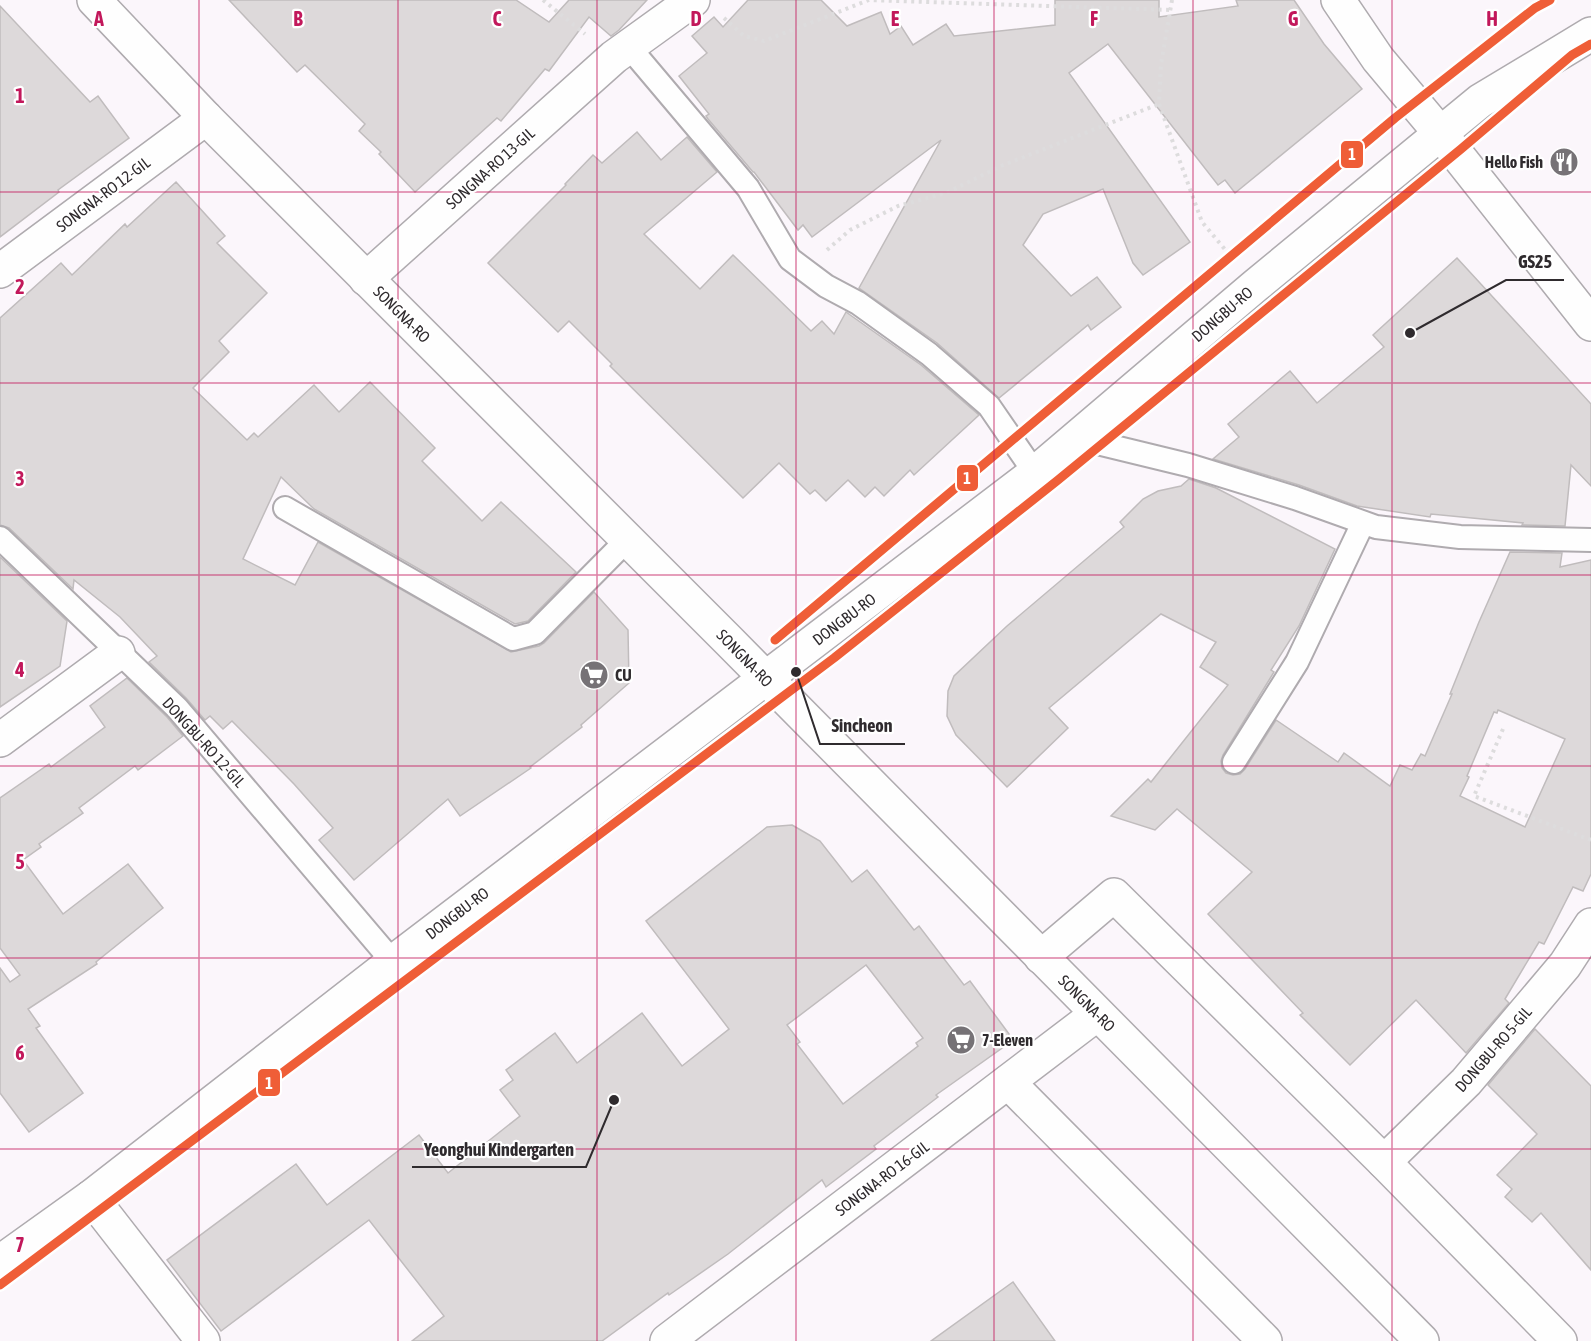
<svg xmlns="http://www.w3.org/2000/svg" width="1591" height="1341" font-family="'Asap Condensed',sans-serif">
  <rect width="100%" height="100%" fill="#fbf6fb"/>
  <g fill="#ddd9da" stroke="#c0bcbd" stroke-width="1.5" fill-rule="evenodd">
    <polygon points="229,0 516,0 549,22 569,0 647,0 619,30 611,36 589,17 549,71 545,69 501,121 497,118 415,192 379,154 381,152 359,131 365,124 305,65 297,72"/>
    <polygon points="748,0 821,0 847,26 881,12 890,34 901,26 913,45 946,24 954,36 1055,25 1055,0 1159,0 1159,17 1238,6 1236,0 1294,0 1324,44 1362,89 1235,193 1225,180 1218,185 1108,44 1069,73 1190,242 1143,275 1133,263 1103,189 1043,214 1023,245 1071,296 1097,277 1121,307 1091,330 1088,325 999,398 937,343 859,288 941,140 812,237 803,225 798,230 754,172 753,172 708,119 706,116 709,114 679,76 707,53 692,36 714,17 723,27"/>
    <polygon points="0,6 90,102 98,96 129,138 58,190 59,192 0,237"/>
    <polygon points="637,132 661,160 687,137 717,172 644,234 700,289 733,255 811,331 822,321 834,334 846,312 921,365 979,415 914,475 910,470 884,496 875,487 865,497 848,480 826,501 815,490 810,494 779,463 743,498 610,366 612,364 569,321 558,332 488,263 566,185 565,184 593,155 602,163"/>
    <polygon points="176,182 225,236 217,243 267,293 219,341 229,352 193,388 247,440 254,433 258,437 314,385 339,412 370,382 435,448 422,461 482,521 501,502 576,572 528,621 515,624 314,509 281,477 243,559 295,585 318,542 511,652 539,646 544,643 594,592 628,630 629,683 581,725 582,727 530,767 531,768 460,816 448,799 354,880 319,840 333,828 294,784 232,721 223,729 210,716 205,720 186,698 149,662 157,656 120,617 74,580 73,589 9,528 0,525 0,318 61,263 72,275 125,224 127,227"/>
    <polygon points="1457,258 1591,404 1591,486 1571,465 1565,526 1522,525 1523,523 1431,514 1430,517 1357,506 1299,485 1213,459 1239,437 1228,424 1290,371 1317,403 1384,347 1373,335"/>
    <path d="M1189 479 1216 488 1335 549 1299 626 1271 670 1274 672 1223 755 1221 761 1222 768 1226 773 1233 775 1240 774 1245 769 1276 720 1338 762 1344 753 1390 786 1400 765 1412 770 1421 754 1425 756 1452 694H1450L1479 622 1510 552 1562 553 1560 567 1591 560V874L1583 891 1573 887 1544 944 1539 942 1505 999 1509 1003 1466 1053 1416 1000 1350 1065 1300 1015 1303 1013 1208 914 1252 872 1177 809 1155 830 1111 816 1148 779 1151 782 1228 685 1200 667 1216 642 1161 614 1049 708 1068 728 1007 787 956 735 947 716 948 691 954 676 1007 626 1124 527 1120 522 1143 499 1158 491 1181 486ZM1498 710 1565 739 1525 827 1460 796 1469 777 1467 776 1494 712 1497 713Z"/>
    <polygon points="0,557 67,621 60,666 0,707"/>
    <polygon points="127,678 167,717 183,736 138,770 135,766 79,808 83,813 39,844 41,847 23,860 63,914 128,864 163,908 96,962 97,964 28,1009 40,1026 36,1028 83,1093 29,1132 0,1093 0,968 10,982 20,975 0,948 0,798 49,764 51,767 105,727 90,706"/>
    <path d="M792 825 820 841 852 882 867 870 914 930 919 926 964 985 970 981 1009 1034 1005 1046 936 1095 938 1097 874 1146 876 1149 826 1187 822 1180 728 1254 669 1295 668 1293 602 1341H412L444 1316 369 1220 221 1331 167 1260 296 1164 327 1205 419 1135 448 1173 520 1116 500 1090 513 1080 506 1070 555 1033 577 1063 642 1013 682 1066 729 1029 646 921 767 827ZM866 965 923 1038 916 1043 918 1046 843 1104 797 1044 800 1042 787 1025Z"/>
    <polygon points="1535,1029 1591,1086 1591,1270 1541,1213 1532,1222 1505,1197 1512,1189 1497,1175 1537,1134 1488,1085"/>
    <polygon points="1013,1282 1055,1341 931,1341"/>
  </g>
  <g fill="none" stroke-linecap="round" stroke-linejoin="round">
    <g stroke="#afabaf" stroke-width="26">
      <g id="service">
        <polyline points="629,47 748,188 790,259 826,286 858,303 929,354 989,406 1035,473"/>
        <polyline points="1077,438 1188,465 1295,498 1376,527 1460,537 1591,540"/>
        <polyline points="285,508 513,639 535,633 628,539"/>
        <polyline points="0,538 177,708 393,962"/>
        <polyline points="1234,762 1297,662 1363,523"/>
      </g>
    </g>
    <g stroke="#afabaf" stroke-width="36">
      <g id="minor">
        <polyline points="1338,0 1378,59 1440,133 1591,324"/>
        <polyline points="0,271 206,118"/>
        <polyline points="366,279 614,57 693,0"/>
        <polyline points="0,740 118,653"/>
        <polyline points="1041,957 1114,895 1384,1162 1560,1341"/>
        <polyline points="1008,1082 1265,1341"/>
        <polyline points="1384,1162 1466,1082 1565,965 1591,925"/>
        <polyline points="91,1197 203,1341"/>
        <polyline points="667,1341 1097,1014"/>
      </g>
    </g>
    <g stroke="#afabaf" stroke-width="36">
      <g id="secondary">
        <polyline points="94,0 206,118 729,641 1422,1341"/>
        <polyline points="0,1262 91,1197 393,962 1035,473 1255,286 1480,101 1591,34"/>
      </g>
    </g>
    <g stroke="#dddcdd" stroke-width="4" stroke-dasharray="3 4.5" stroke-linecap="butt">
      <polyline points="543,0 585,34"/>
      <polyline points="1172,0 1161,65 1159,104 1202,222 1233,259"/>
      <polyline points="724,18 744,36 764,41 869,0 1170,10"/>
      <polyline points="827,250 850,230 898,206 946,193 1001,166 1159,104"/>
      <polyline points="1503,729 1474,796 1591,840"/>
    </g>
    <use href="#service" stroke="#fefefe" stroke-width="22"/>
    <use href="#minor" stroke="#fefefe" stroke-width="33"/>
    <use href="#secondary" stroke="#fefefe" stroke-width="33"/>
    <g stroke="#fff" stroke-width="14">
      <g id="metro-1">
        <polyline points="775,640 1395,118 1535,8 1550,0"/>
        <polyline points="0,1285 834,658 1058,480 1461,149 1572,55 1591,44"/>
      </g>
    </g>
    <use href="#metro-1" stroke="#ef5e37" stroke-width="9"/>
  </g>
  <path fill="none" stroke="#c2185b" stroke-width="1.5" stroke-opacity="0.55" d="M199 0V1341M398 0V1341M597 0V1341M796 0V1341M994 0V1341M1193 0V1341M1392 0V1341M0 192H1591M0 383H1591M0 575H1591M0 766H1591M0 958H1591M0 1149H1591"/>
  <defs>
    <g id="restaurant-disc" transform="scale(1.5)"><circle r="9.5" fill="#767276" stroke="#fff"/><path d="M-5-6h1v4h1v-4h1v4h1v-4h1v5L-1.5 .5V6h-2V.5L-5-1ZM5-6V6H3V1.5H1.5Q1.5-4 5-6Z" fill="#fff"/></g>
    <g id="supermarket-disc" transform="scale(1.5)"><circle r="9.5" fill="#767276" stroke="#fff"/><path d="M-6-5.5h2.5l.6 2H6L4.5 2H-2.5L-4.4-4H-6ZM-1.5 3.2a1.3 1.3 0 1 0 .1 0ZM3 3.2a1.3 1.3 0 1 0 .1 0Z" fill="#fff"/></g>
  </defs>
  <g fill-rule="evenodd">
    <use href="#restaurant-disc" x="1564" y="162"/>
    <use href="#supermarket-disc" x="594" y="675"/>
    <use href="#supermarket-disc" x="961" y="1040"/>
  </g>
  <g text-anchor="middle" stroke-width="4.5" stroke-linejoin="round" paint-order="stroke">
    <g font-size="16" font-weight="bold" fill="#2f2b2e" stroke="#fff" text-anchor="start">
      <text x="1543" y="168" text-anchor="end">Hello Fish</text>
      <text x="615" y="681">CU</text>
      <text x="982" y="1046">7-Eleven</text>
    </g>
    <g font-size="16" fill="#2f2b2e" stroke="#fff">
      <text transform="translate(490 168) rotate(-42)" y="6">SONGNA-RO 13-GIL</text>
      <text transform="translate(103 194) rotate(-37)" y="6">SONGNA-RO 12-GIL</text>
      <text transform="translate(402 314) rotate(45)" y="6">SONGNA-RO</text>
      <text transform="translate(1222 314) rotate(-41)" y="6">DONGBU-RO</text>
      <text transform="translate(844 619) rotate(-37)" y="6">DONGBU-RO</text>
      <text transform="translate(745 658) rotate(46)" y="6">SONGNA-RO</text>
      <text transform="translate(204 742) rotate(48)" y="6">DONGBU-RO 12-GIL</text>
      <text transform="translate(457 913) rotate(-37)" y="6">DONGBU-RO</text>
      <text transform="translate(1087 1003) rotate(45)" y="6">SONGNA-RO</text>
      <text transform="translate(1493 1049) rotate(-49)" y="6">DONGBU-RO 5-GIL</text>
      <text transform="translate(882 1178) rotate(-37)" y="6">SONGNA-RO 16-GIL</text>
    </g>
  </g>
  <g font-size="20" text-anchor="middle" font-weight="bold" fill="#c2185b" stroke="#fff" stroke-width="4.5" stroke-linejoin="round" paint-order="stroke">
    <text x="99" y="26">A</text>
    <text x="298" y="26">B</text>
    <text x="497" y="26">C</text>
    <text x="696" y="26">D</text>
    <text x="895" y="26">E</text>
    <text x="1094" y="26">F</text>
    <text x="1293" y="26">G</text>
    <text x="1492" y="26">H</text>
    <text x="20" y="103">1</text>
    <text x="20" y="294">2</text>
    <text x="20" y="486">3</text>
    <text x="20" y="677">4</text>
    <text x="20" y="869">5</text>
    <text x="20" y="1060">6</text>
    <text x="20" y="1252">7</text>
  </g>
  <path fill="none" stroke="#2f2b2e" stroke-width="2" d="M1410 333L1506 280H1564M796 672L820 744H905M614 1100L586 1167H412"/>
  <g fill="#2f2b2e" stroke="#fff" stroke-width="2">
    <circle cx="1410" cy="333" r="6"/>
    <circle cx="796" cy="672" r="6"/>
    <circle cx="614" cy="1100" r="6"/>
  </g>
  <g font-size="18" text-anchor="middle" font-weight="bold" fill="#2f2b2e" stroke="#fff" stroke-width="4.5" stroke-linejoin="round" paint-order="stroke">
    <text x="1535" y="268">GS25</text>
    <text x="862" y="732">Sincheon</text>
    <text x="499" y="1156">Yeonghui Kindergarten</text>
  </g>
  <g stroke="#fff" stroke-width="2">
    <rect x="1340" y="140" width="24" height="29" rx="6" fill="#ef5e37"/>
    <rect x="956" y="464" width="23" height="28" rx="6" fill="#ef5e37"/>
    <rect x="257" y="1068" width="24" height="29" rx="6" fill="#ef5e37"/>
  </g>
  <g font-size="16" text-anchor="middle" font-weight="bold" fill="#fff">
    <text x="1352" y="160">1</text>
    <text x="967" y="484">1</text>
    <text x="269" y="1089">1</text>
  </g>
</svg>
